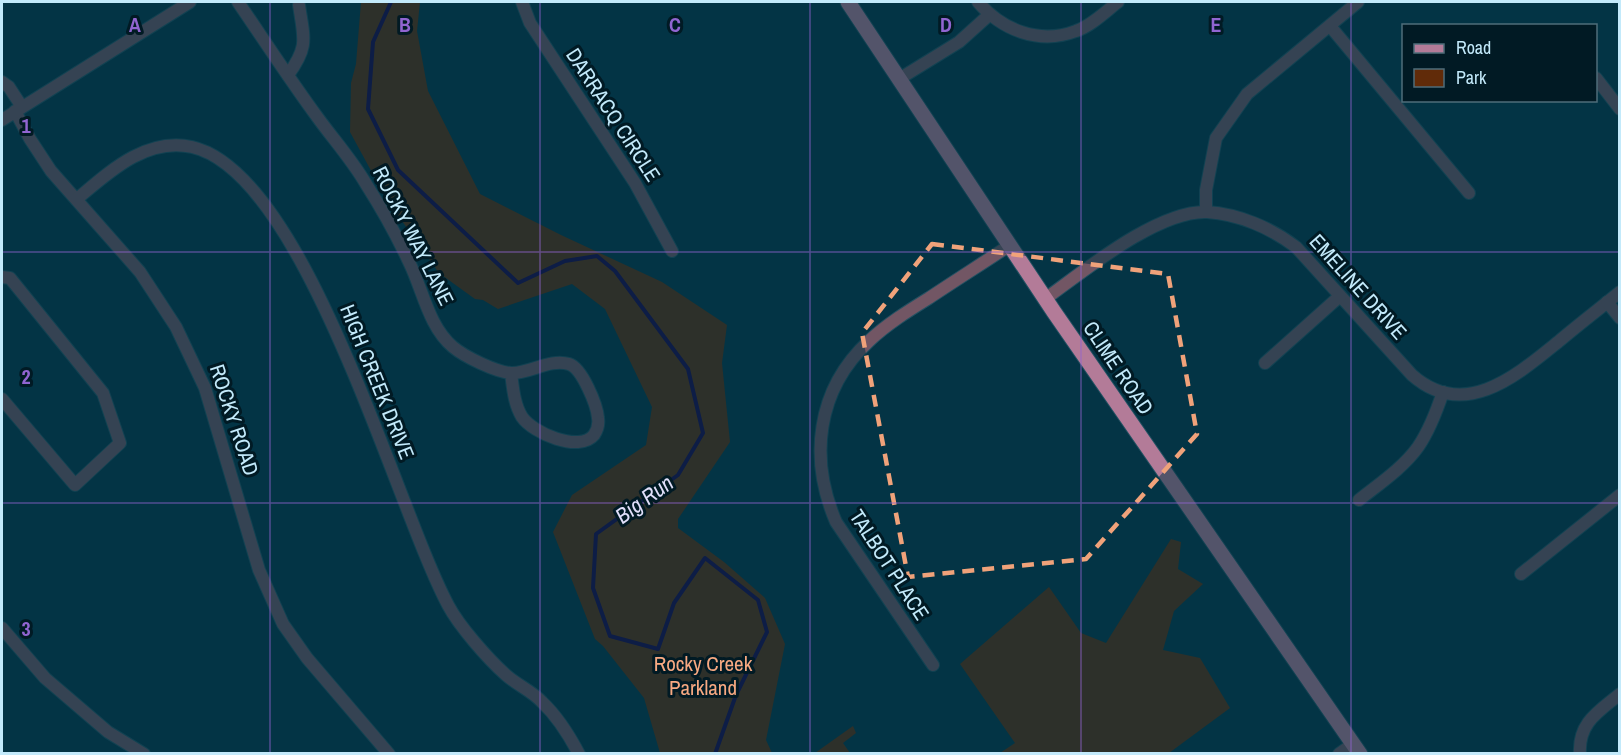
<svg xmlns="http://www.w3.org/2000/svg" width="1621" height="755" font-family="'Archivo Narrow',sans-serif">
  <rect width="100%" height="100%" fill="#043445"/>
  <g fill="#612b09">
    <polygon points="361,2 420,2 417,31 428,91 480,194 561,235 662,282 727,325 722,363 730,442 678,519 678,528 724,562 765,598 785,644 766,740 772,753 660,753 644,698 603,646 595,639 553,532 572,495 646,445 652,407 605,309 572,284 498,309 483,300 475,299 439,273 387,200 350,132 351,83 356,64"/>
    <polygon points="1171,539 1181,542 1178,569 1203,584 1174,611 1163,650 1200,658 1230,708 1169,753 1000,753 1015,743 960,664 1049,587 1081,633 1106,643"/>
    <polygon points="853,726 856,733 843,743 850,753 815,753"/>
  </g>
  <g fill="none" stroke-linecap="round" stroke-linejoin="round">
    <polyline stroke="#190048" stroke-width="4" points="391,2 373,42 368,109 398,170 518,283 565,261 597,256 615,271 688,369 703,433 678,475 596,534 593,588 610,636 658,649 674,603 705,558 758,600 767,632 736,695 715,754"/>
    <g stroke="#235162" stroke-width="14">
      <g id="minor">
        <path d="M238 2C264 40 290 80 318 118 334 140 352 160 366 184 382 209 397 236 410 264 423 291 429 327 453 347 465 357 496 372 511 373 529 374 550 358 569 364 582 368 597 405 598 418 599 424 598 429 594 435 579 453 533 433 522 417 514 404 513 388 511 373"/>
        <polyline points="522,2 530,23 635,183 672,251"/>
        <path d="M978 2C1002 30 1039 45 1076 31 1091 26 1105 12 1118 2"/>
        <polyline points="1330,26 1469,193"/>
        <path d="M288 75C309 46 304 39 299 5"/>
        <polyline points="1596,78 1620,109"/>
        <polyline points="899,79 959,42 989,15"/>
        <polyline points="2,82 9,87 22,107"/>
        <polyline points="15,111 30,139 51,171 140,272 176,327 205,388 259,570 283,624 307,658 389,754"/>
        <polyline points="2,120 190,2"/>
        <path d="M77 199C109 172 146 137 192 147 306 173 395 505 448 605 459 626 488 659 506 675 517 685 532 691 542 702 558 717 569 735 579 754"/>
        <polyline points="1206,212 1206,190 1216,138 1247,94 1358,2"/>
        <polyline points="2,277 10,278 103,393 120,443 75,485 2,399"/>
        <path d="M1045 299C1084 271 1158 210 1207 212 1239 214 1271 228 1296 247L1412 375C1464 421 1516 376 1558 342 1578 325 1599 309 1620 292"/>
        <polyline points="1607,302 1620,318"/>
        <polyline points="1265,363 1340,296"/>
        <path d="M1359 500C1379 484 1403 468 1418 447 1429 431 1437 410 1443 392"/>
        <polyline points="1521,574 1620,495"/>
        <polyline points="2,628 45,678 108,732 144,754"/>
        <path d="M933 665 836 522C809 459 816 390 869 341 887 324 908 311 929 298 956 280 983 263 1010 245"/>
        <polyline points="1339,754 1353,744"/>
        <path d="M1580 754C1578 723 1598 712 1620 694"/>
      </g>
    </g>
    <g stroke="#235162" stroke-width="17">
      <polyline id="major" points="848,2 1054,312 1360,754"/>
    </g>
    <use href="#minor" stroke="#725664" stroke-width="12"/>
    <use href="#major" stroke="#b37b98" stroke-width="15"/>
  </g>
  <path d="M0 0H1621V755H0ZM932 244 1168 274 1197 434 1086 559 908 577 862 333Z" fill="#043445" fill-opacity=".55" fill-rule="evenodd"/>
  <path fill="none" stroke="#f0a27a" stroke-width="4.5" stroke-dasharray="12 8" stroke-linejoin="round" d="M932 244 1168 274 1197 434 1086 559 908 577 862 333Z"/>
  <path fill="none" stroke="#9165d1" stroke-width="1.5" stroke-opacity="0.55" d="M270 2V754M540 2V754M810 2V754M1081 2V754M1351 2V754M2 252H1620M2 503H1620"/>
  <g text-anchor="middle" stroke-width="6" stroke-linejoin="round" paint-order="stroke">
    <g font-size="21" fill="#c3eafb" stroke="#011a24">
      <text transform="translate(613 115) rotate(57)" y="7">DARRACQ CIRCLE</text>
      <text transform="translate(413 236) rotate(63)" y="7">ROCKY WAY LANE</text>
      <text transform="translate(1358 287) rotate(48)" y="7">EMELINE DRIVE</text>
      <text transform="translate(1118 368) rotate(56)" y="7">CLIME ROAD</text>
      <text transform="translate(377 382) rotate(68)" y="7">HIGH CREEK DRIVE</text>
      <text transform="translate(234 420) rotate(72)" y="7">ROCKY ROAD</text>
      <text transform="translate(889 565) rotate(57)" y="7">TALBOT PLACE</text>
    </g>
    <g font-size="21" fill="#f7a982" stroke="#011a24">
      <text x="703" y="671">Rocky Creek<tspan x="703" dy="24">Parkland</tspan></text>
    </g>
    <g font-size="22" font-style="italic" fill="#e0dffa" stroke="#011a24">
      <text transform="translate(644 499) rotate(-36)" y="8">Big Run</text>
    </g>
  </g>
  <g font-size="20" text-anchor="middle" font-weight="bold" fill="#9165d1" stroke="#011a24" stroke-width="6" stroke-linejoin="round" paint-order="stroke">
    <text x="135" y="32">A</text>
    <text x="405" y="32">B</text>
    <text x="675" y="32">C</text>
    <text x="946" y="32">D</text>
    <text x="1216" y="32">E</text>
    <text x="26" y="133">1</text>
    <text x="26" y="384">2</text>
    <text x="26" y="636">3</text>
  </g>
  <rect width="1621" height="755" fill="none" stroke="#c3eafb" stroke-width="6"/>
  <rect x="1402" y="24" width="195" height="78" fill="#011a24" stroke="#4f6d7a" stroke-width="1.5"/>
  <rect x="1414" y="44" width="30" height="9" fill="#b37b98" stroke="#4f6d7a" stroke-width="1.5"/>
  <text x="1456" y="54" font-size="18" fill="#c3eafb">Road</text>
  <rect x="1414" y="69" width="30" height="18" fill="#612b09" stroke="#4f6d7a" stroke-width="1.5"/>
  <text x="1456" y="84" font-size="18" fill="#c3eafb">Park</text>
</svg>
